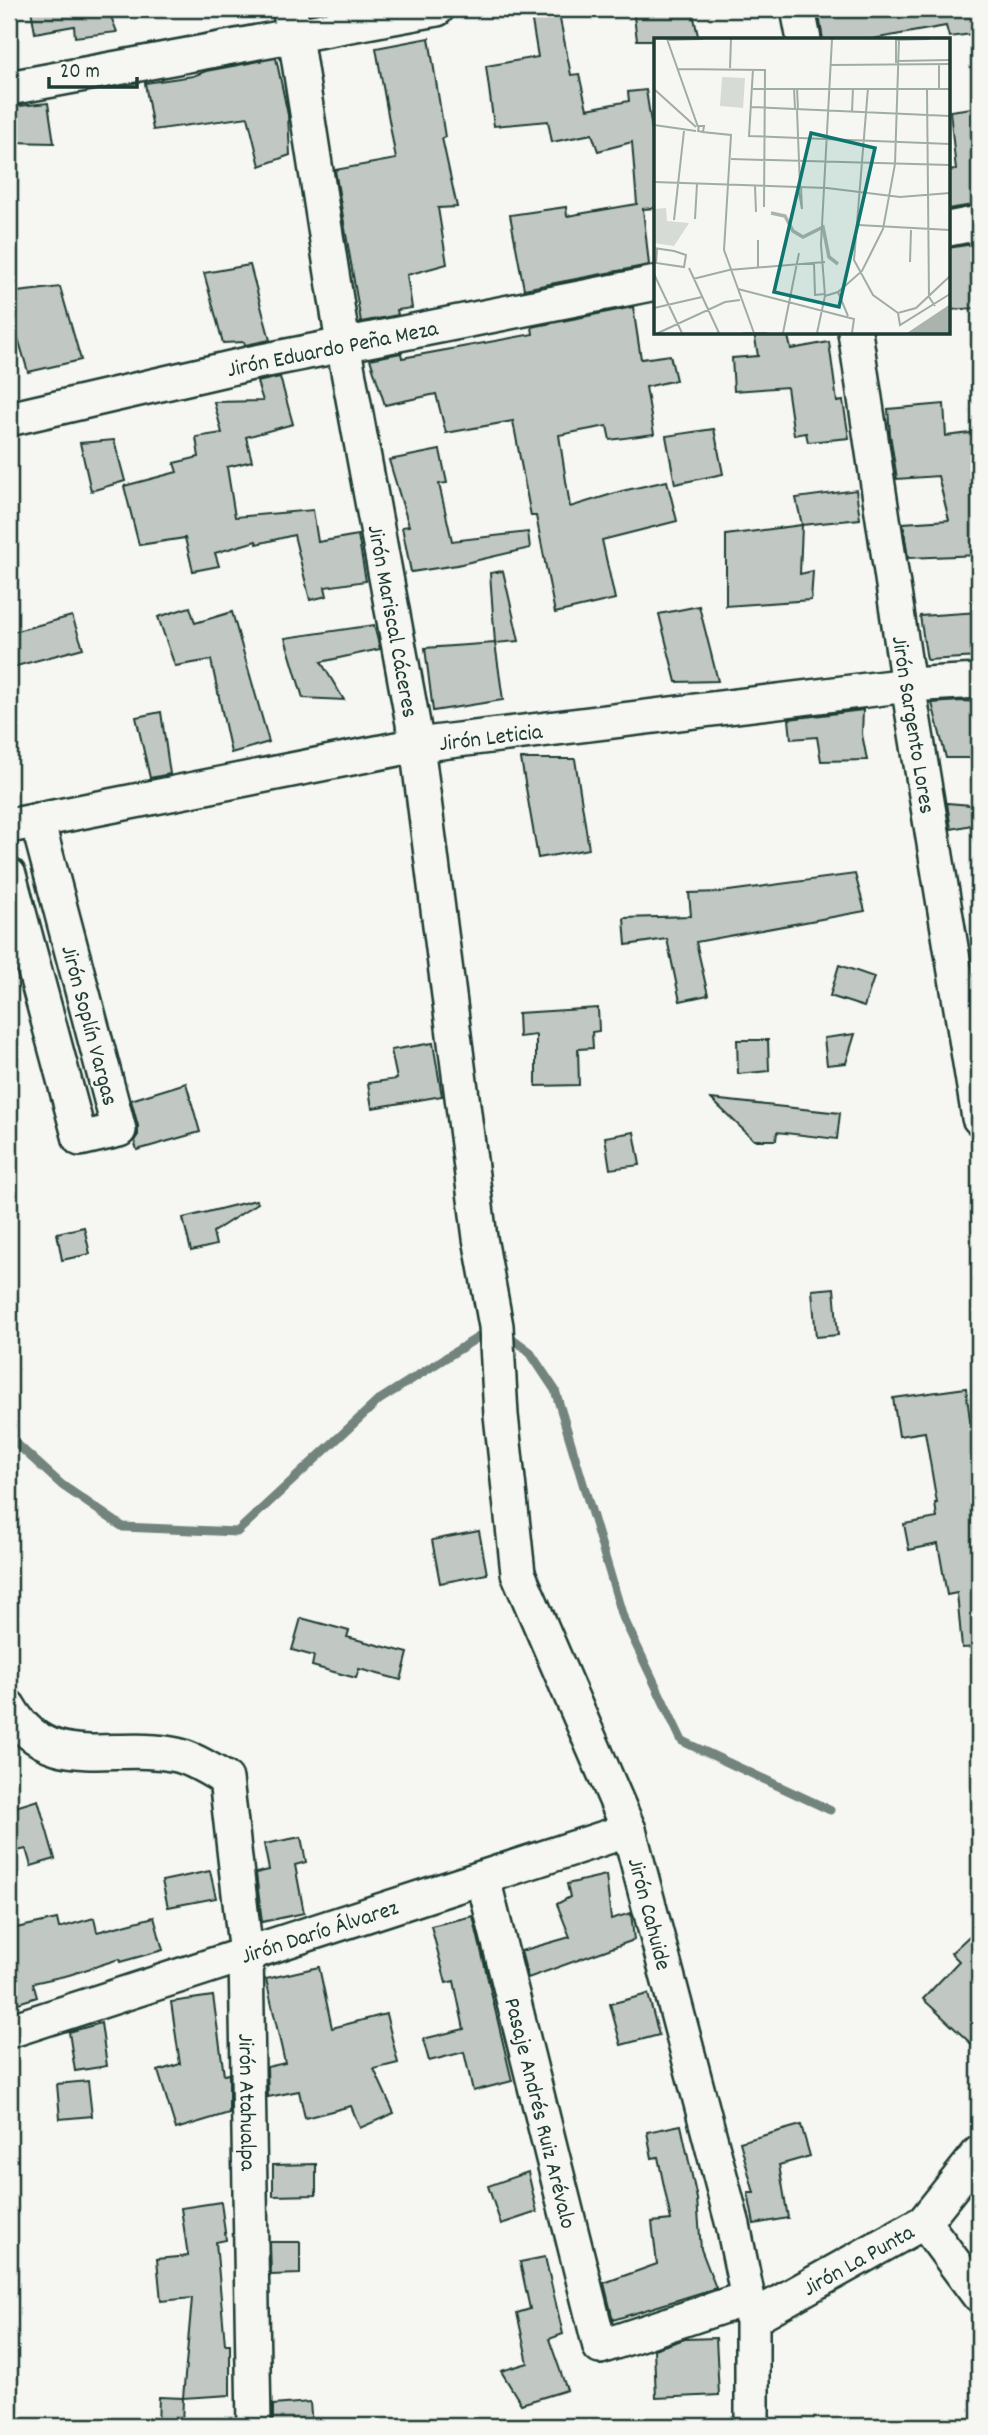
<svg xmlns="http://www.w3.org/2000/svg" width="988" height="2435" font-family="Dekko,sans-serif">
  <rect width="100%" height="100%" fill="#f6f6f2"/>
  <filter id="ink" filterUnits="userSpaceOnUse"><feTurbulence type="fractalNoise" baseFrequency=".0143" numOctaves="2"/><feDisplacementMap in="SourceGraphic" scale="14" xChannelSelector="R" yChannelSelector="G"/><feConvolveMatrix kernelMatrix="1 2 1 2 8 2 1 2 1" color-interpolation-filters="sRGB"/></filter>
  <g filter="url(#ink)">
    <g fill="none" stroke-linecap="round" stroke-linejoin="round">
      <g stroke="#72847d" stroke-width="9">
        <polyline points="505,1333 529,1351 555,1390 623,1617 682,1741 830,1810"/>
        <polyline points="9,1437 62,1485 123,1527 237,1532 379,1400 488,1331"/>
      </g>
    </g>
    <g fill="#c1c8c3" stroke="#1f3d34" stroke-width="2">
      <polygon points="31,9 108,9 117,32 75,37 74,26 35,33"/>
      <polygon points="530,9 558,9 571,75 579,74 587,109 629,101 628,92 646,90 655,149 655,208 643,209 649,265 524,289 510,215 566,207 567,216 637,204 632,142 598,151 592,134 552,142 548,121 494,126 486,66 538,57"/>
      <polygon points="633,9 692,9 699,40 637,40"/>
      <polygon points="818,9 979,9 979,33 949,37 946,26 867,40 823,40"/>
      <polygon points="429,38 445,137 442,138 457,207 438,208 447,264 407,275 412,308 397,310 398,315 361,322 335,170 396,159 376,48"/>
      <polygon points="276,58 288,115 290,155 260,166 248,117 153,130 145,83 193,76 206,71"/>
      <polygon points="48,103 54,143 9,142 9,107"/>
      <polygon points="979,107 979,204 948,209 948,171 956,170 950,111"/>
      <polygon points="979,243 979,308 948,310 948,248"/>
      <polygon points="250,265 270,340 245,345 244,342 223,343 204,273"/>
      <polygon points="60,287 81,360 28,372 9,307 9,293"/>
      <polygon points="633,307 641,359 670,355 676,380 646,387 654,434 610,440 607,426 559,435 570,507 622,491 667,481 677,521 602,540 615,599 555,613 536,516 531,516 513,421 446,433 436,394 385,405 370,359 401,353 402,358 533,334 532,327"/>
      <polygon points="754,332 787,332 791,349 829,342 837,402 843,401 849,438 808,442 806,433 794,435 787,387 734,391 732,358 758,356"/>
      <polygon points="280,377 293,424 246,437 252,461 227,467 235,517 313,510 318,542 358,535 366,581 325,587 327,596 310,600 294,535 257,544 256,541 215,553 219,566 193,571 185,538 139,545 124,486 177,472 174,463 199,457 196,437 222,433 214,402 263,401 257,382"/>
      <polygon points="944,404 946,436 979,432 979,555 908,558 903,523 949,520 938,476 897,479 890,434 888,409"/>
      <polygon points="714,429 723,474 675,484 666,436"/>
      <polygon points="114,440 125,481 91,491 80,443"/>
      <polygon points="440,450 447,483 439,484 452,541 528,532 530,548 457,565 411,572 402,527 409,526 389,460"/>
      <polygon points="856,490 860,519 802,525 796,498"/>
      <polygon points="802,525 800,574 813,571 811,600 726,606 726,535"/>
      <polygon points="503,571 519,641 495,643 490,573"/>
      <polygon points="699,606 718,681 676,682 659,614"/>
      <polygon points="190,607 195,623 232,612 269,742 231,753 211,660 175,666 158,617"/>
      <polygon points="979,612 979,657 927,660 920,616"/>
      <polygon points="72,616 83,648 9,668 9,633"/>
      <polygon points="374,625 380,649 321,662 344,700 303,698 285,638"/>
      <polygon points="495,643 503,700 433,711 425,648"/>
      <polygon points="961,701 979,702 979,758 946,758 932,703"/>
      <polygon points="863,710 862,734 867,760 821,761 817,737 791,739 789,719"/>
      <polygon points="161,712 170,774 150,778 136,717"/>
      <polygon points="521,759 575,759 589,849 538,858"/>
      <polygon points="947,803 971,805 972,825 951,829"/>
      <polygon points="855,874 865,911 696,942 708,995 680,1001 667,939 626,945 624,918 691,916 689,893 721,892"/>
      <polygon points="839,965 874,977 864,1007 830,996"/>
      <polygon points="598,1008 599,1031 592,1032 593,1048 578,1049 579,1085 536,1086 536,1035 519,1037 518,1013"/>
      <polygon points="855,1034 846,1063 827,1065 824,1038"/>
      <polygon points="737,1040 768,1040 769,1071 738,1074"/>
      <polygon points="433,1043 442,1096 372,1108 368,1083 397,1079 391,1050"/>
      <polygon points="186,1083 200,1132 137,1150 134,1141 138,1135 138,1126 131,1100"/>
      <polygon points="711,1099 840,1113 837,1139 777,1132 776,1140 754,1140"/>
      <polygon points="634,1132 640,1165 610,1169 605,1137"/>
      <polygon points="256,1200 258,1203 213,1232 216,1245 191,1251 183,1218"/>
      <polygon points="84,1227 90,1254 62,1260 57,1233"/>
      <polygon points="834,1288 838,1335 816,1337 812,1290"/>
      <polygon points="966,1388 971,1428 979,1426 979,1647 962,1648 957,1593 947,1595 938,1544 909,1550 904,1524 937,1518 935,1503 937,1503 925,1432 899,1436 893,1398"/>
      <polygon points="479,1531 487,1574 440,1583 432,1540"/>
      <polygon points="301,1618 349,1631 347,1637 408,1653 401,1680 359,1669 356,1678 312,1666 314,1656 292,1650"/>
      <polygon points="38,1800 55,1859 31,1866 26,1849 9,1853 9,1809"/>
      <polygon points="301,1837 306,1862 295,1865 304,1913 262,1922 256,1873 269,1870 264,1844"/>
      <polygon points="210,1871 216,1898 168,1907 162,1881"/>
      <polygon points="606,1875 611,1919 631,1913 634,1940 528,1978 521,1951 570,1937 557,1904 570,1897 567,1884"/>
      <polygon points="473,1916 512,2081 473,2091 464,2052 429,2061 423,2039 464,2029 454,1981 446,1983 431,1926"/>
      <polygon points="154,1917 163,1950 120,1962 119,1959 69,1975 33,1983 37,1997 9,2006 9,1924 14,1924 16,1928 57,1919 59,1928 94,1918 97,1932"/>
      <polygon points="979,1927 979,2051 923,1999 959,1961 951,1953"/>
      <polygon points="319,1967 332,2028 386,2014 398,2063 374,2069 394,2113 360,2128 351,2106 305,2118 299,2091 268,2097 267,2067 285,2063 266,1979"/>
      <polygon points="648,1994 659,2035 621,2045 610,2004"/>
      <polygon points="213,1996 224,2075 229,2074 229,2113 176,2129 158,2071 180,2064 171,2002"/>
      <polygon points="101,2023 107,2066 75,2071 69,2032"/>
      <polygon points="88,2081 92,2116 60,2119 57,2084"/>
      <polygon points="681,2125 697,2199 701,2249 716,2288 613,2320 604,2283 657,2264 652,2222 671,2220 658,2157 652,2158 647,2132"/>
      <polygon points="801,2125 810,2156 779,2165 788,2218 754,2224 748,2193 754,2193 740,2142"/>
      <polygon points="316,2164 316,2195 273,2196 273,2165"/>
      <polygon points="528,2172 537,2212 501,2224 488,2186"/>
      <polygon points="221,2202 226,2240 216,2242 225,2344 230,2344 230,2395 183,2398 192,2298 161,2301 157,2259 188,2256 181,2208"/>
      <polygon points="270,2242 300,2242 300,2274 271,2275"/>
      <polygon points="545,2257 563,2334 549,2339 567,2390 521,2404 501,2371 528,2363 517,2313 530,2309 520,2262"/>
      <polygon points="716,2338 719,2395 656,2398 654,2349 685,2339"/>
      <polygon points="159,2397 183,2398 182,2426 158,2426"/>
      <polygon points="310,2402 312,2426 273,2426 273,2405"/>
    </g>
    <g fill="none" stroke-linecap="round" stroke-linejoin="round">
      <g stroke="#1f3d34" stroke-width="38">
        <g id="minor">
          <path id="s1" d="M289 9 295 36 343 344 417 745 480 1238 496 1326 501 1415 518 1573 629 1830 733 2225 752 2318V2426"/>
          <polyline points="798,9 804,40"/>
          <polyline points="9,88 437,9"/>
          <polyline points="948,229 979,223"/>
          <path id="s2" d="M855 332 908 685 979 1118"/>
          <path id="s3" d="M9 419 252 363 656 283"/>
          <path id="s4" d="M9 826 417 745 908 685 979 681"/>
          <polyline points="9,875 80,1139 119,1130 37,820"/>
          <path id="s5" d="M9 1707C48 1776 113 1741 177 1755 194 1759 210 1770 226 1779L246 1955 254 2426"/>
          <path id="s6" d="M483 1878 600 2347 748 2298"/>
          <path id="s7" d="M9 2031 629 1830"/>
          <polyline points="924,2222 979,2296"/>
          <path id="s8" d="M752 2318 924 2222 979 2153"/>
        </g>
      </g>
      <use href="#minor" stroke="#f6f6f2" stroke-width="33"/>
    </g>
  </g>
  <g text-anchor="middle" stroke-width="5" stroke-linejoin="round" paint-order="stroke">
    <g font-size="23" fill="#1f3d34" stroke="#f6f6f2">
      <text dy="8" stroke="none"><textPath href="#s3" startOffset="331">Jirón Eduardo Peña Meza</textPath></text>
      <text dy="8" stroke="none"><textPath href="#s1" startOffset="621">Jirón Mariscal Cáceres</textPath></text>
      <text dy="8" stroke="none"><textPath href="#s2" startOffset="397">Jirón Sargento Lores</textPath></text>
      <text dy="8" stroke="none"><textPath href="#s4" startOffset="490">Jirón Leticia</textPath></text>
      <text transform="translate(91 1025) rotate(75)" y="8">Jirón Soplín Vargas</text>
      <text dy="8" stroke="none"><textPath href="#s1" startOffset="1948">Jirón Cahuide</textPath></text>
      <text dy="8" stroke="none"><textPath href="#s7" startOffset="326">Jirón Darío Álvarez</textPath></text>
      <text dy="8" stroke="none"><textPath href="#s5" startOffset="564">Jirón Atahualpa</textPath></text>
      <text dy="8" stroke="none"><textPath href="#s6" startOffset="242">Pasaje Andrés Ruiz Arévalo</textPath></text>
      <text dy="8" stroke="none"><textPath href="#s8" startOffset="121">Jirón La Punta</textPath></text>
    </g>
  </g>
  <g transform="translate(654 38)">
    <rect width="296" height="296" fill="#f6f6f2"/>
    <path d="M68 39 91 40 89 70 66 68ZM12 170 13 183 35 185 20 208 0 205V171Z" fill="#d6dbd6"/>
    <path d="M296 266V295H253L292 269Z" fill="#aab3ae"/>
    <path fill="none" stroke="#aab3ae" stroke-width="3.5" d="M117 175 131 178 139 193 149 199 169 189 175 219 184 226"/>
    <path fill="none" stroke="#a0aca6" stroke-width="2" d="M13 1 44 89M242 1V25M15 2 49 1M241 2 275 1M242 23 296 22M285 26V51M177 27 296 26M76 30 77 1M23 31 111 32 110 169M99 31 95 98 296 106M140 50 141 71M143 50 144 72M214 50 200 222 219 257 244 275 262 270 296 238M0 51 42 89M99 51H296M273 51 275 259 281 268M97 69 296 78M143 72 146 149M198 74 199 50M0 87 42 93M45 88H50L49 94 44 93ZM48 94 77 97 70 212 100 295M77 121 296 127M0 144 173 150 246 159 296 155M101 148 102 174M144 149 148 171M147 149 148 171M41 181 43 146M20 182 30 93M204 187 296 192M104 202V230M0 210 20 213 32 217 30 229 2 225 3 211M256 224 257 192M160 225 161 257 171 256M35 230 65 295M0 236 28 295M39 241 75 232 171 224M84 251 200 281 198 295M184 254 194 278M171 258 184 254 208 233 229 191 241 126 245 1M0 270 48 259M244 275 246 287 296 256M4 295 71 264 86 262M89 295H113M129 295 145 215M163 295 171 258 167 206 178 1"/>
    <path fill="#0f766e" fill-opacity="0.15" stroke="#0f766e" stroke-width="3.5" d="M157 95 221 110 185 269 120 254Z"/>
    <rect width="296" height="296" fill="none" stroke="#1f3d34" stroke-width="3.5"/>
  </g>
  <rect width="988" height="2435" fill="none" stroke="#f6f6f2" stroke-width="35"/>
  <rect x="18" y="18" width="953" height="2400" fill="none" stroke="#1f3d34" stroke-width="2.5" filter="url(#ink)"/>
  <path d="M49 77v10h88v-10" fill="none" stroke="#1f3d34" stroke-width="3.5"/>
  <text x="60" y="77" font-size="21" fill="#1f3d34" stroke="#f6f6f2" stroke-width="5" paint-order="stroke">20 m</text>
</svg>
